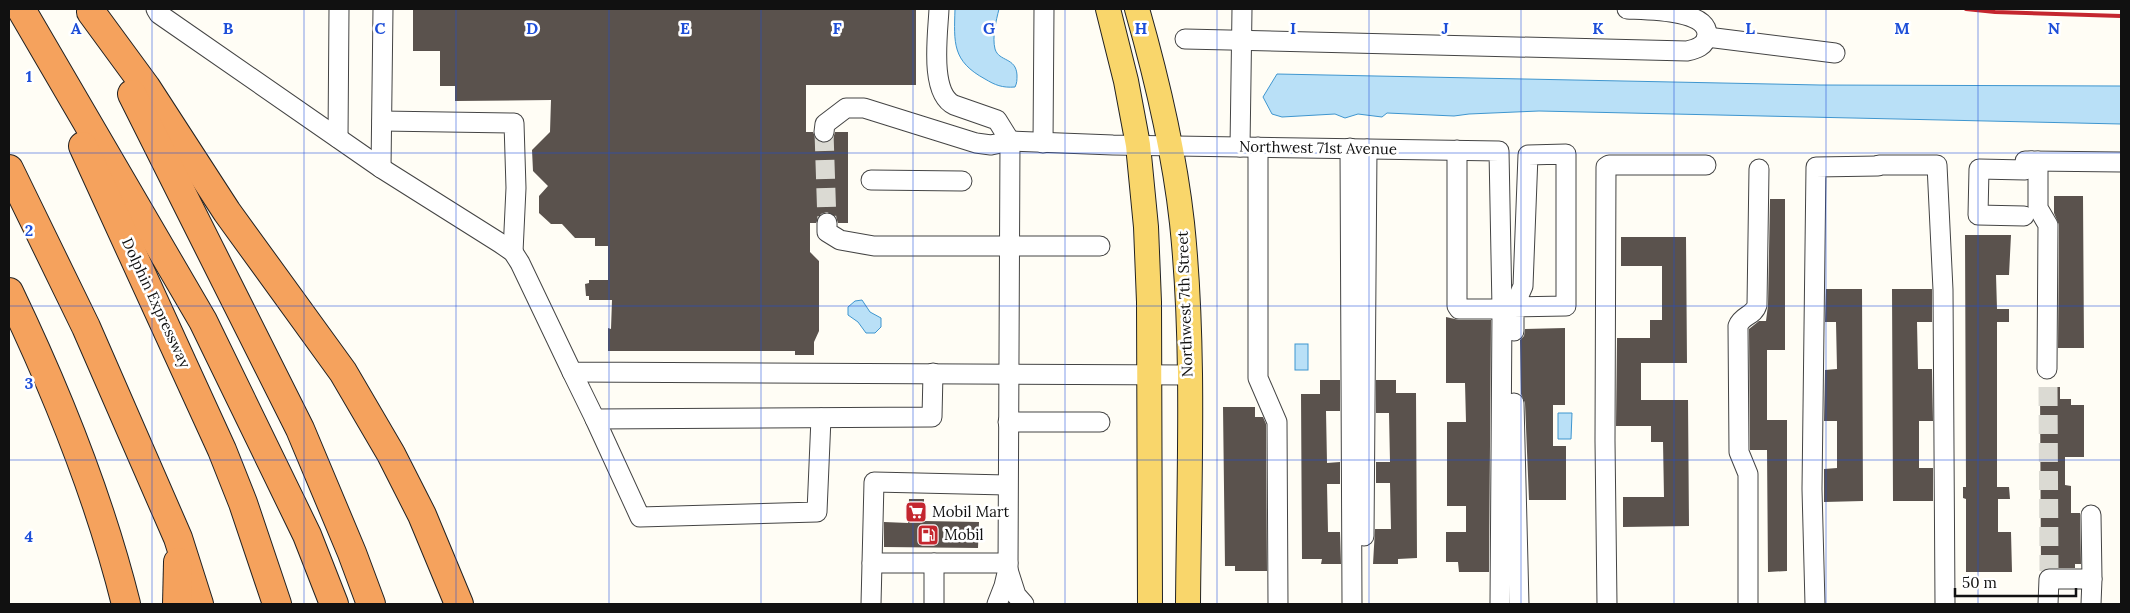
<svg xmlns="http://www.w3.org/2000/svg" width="2130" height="613" font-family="Lora,serif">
  <rect width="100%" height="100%" fill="#fffdf5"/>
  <g fill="#b9e0f7" stroke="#3f96cf">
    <path d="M955 9H999C996 21 992 37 995 49 999 62 1016 57 1017 75 1017 80 1017 83 1015 87 1002 88 995 85 985 79 952 61 954 43 955 9Z"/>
    <polygon points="1277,74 1820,85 2121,86 2121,124 1539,111 1469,114 1454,116 1387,113 1382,117 1358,114 1345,118 1335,114 1282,117 1272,114 1263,97"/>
    <polygon points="862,300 870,312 881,318 881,327 875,333 866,333 858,322 848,315 848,307 855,301"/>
    <rect x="1295" y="344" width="13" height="26"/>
    <polygon points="1558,413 1572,413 1571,439 1558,439"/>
  </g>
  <g fill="#5a524d">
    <polygon points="413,9 916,9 916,85 806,85 806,132 813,132 817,141 823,143 833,139 835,132 848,132 848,223 838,223 836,217 827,212 821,214 816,223 810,223 810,252 819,261 819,331 814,342 814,355 795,355 795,351 608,351 608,328 611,329 612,300 589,300 589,296 586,296 585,284 589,283 589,280 608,280 608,246 595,246 595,238 575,238 562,224 551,224 539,213 539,196 548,186 533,171 532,150 550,132 551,100 455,101 455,86 440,86 440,51 413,51"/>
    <polygon points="2054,196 2083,196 2084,348 2058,348 2059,225 2054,213"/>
    <polygon points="1770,199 1785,199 1785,350 1767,350 1767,420 1787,420 1787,571 1768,572 1767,450 1750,450 1749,329 1759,321 1766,321 1768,305"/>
    <polygon points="1965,235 2011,235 2009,275 1996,275 1997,309 2009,309 2009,322 1997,322 1997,487 2009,487 2010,499 1998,499 1998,532 2011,532 2012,572 1966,572 1966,499 1963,498 1963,487 1966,487"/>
    <polygon points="1621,237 1686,237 1687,363 1641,363 1641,400 1688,400 1689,526 1623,527 1623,497 1664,497 1663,442 1651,442 1651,426 1616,426 1617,338 1650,338 1650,320 1662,320 1662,266 1621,266"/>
    <polygon points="1826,289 1862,289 1863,501 1824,502 1824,469 1837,468 1837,421 1824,421 1825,370 1837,369 1836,322 1825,322"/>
    <polygon points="1892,289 1932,289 1932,322 1917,322 1918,369 1932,369 1933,421 1919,421 1919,468 1933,468 1933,501 1893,501"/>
    <polygon points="1446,317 1459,320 1491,320 1489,572 1459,572 1458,562 1446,562 1446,532 1466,532 1466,506 1447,506 1447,422 1466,422 1465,383 1446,383"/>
    <polygon points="1565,328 1565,405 1553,405 1553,446 1566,446 1566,500 1529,500 1525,403 1521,394 1520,340 1524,336 1525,329"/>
    <polygon points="1320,380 1340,380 1340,411 1326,411 1327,463 1340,462 1340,484 1327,484 1328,532 1340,532 1341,564 1321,564 1322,559 1302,559 1301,394 1320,394"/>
    <polygon points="1376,380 1396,380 1396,393 1416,393 1417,558 1398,559 1398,564 1373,564 1375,529 1391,529 1390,483 1376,483 1376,462 1390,462 1389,413 1376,413"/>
    <polygon points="2040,387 2060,387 2060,399 2071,399 2071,405 2084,405 2084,457 2065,457 2065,485 2071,486 2071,513 2080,513 2081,564 2075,564 2075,568 2049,568 2041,571"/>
    <polygon points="1223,407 1255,407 1255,417 1263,417 1266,424 1267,571 1235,571 1235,566 1225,566"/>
    <polygon points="909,499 924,499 924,521 979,522 978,548 884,547 884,522 908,523"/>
  </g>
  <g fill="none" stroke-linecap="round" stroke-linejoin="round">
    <g stroke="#dbdad3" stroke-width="19" stroke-dasharray="19 9" stroke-linecap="butt">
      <polyline points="824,132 827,223"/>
      <polyline points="2048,387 2049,571"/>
    </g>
    <g stroke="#444" stroke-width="21">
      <g id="minor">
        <polyline points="156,9 159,14 381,168 500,243 513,252 520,263 572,372 1189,375"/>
        <path d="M939 9C938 33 929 93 954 105L997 120 1010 141 1008 569 1004 586 997 604"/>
        <polyline points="1707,37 1835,53"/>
        <path d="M1185 39 1687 51C1696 49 1706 46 1707 35 1708 9 1645 10 1627 9"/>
        <polyline points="382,121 514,123 516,188 513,252"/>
        <polyline points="824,132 825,124 846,108 864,108 976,143 991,145 1010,141 1113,145 1499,151 1502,309 1500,604"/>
        <polyline points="338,138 339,9"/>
        <polyline points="1043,143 1044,9"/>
        <polyline points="1240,147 1242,9"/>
        <polyline points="1258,147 1258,378 1277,422 1278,604"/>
        <polyline points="1350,148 1352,604"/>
        <polyline points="1457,150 1457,306 1459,309 1502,309"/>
        <polyline points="2025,161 2121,162"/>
        <polyline points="2038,161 2038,208 2048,225 2047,369"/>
        <polyline points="1879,165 1937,165 1943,290 1945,604"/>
        <polyline points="381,168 383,9"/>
        <polyline points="871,180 962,181"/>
        <polyline points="2024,216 1978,215 1979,169 2025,170 2030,168 2031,161"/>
        <polyline points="827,223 827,232 840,240 874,246 1100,246"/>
        <polyline points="1514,331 1514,307 1523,286 1528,155 1566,154 1566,306 1514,307"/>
        <polyline points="572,372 595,419 932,417 933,373"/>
        <polyline points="1514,403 1519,604"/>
        <polyline points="595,419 640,517 817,512 821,418"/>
        <polyline points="1008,422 1100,422"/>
        <polyline points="2091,515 2092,579"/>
        <polyline points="1364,536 1367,149"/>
        <polyline points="872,563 1008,563"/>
        <polyline points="934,563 934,604"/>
        <polyline points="1008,570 1016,595 1024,604"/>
        <polyline points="871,604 874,482 1007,485"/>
        <polyline points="1607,604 1605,441 1606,167 1609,165 1706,165"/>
        <path d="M1748 604V474L1739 452 1738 326C1742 315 1754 316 1757 305L1759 169"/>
        <polyline points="1815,604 1812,489 1816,167 1878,166"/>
        <polyline points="2048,604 2049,579 2092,579 2091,604"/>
      </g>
    </g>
    <g stroke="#222" stroke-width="26">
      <g id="major">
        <polyline points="1108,9 1126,81 1138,145 1146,227 1149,302 1150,604"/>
        <path d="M1137 9C1157 79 1174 150 1182 223 1195 347 1189 479 1188 604"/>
      </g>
    </g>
    <g stroke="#222" stroke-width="30">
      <g id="highway">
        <polyline points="21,9 203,321 307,535 334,604"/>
        <polyline points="91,12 146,87 227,212 343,372 391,454 422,515 459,604"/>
        <polyline points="132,94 300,429 352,553 371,604"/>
        <polyline points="83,146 222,450 243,503 277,604"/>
        <polyline points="9,169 86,327 178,538 199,604"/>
        <path d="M9 292C57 392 99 496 126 604"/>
        <polyline points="177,604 178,562"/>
      </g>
    </g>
    <use href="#minor" stroke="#fff" stroke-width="19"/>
    <use href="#major" stroke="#f9d66b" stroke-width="24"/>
    <use href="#highway" stroke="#f5a25d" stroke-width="28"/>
    <polyline stroke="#c4262e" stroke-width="4" points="1966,9 1995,12 2121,16"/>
  </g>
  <path fill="none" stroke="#1d4ed8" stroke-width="1" stroke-opacity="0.55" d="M152 9V604M304 9V604M456 9V604M609 9V604M761 9V604M913 9V604M1065 9V604M1217 9V604M1369 9V604M1521 9V604M1674 9V604M1826 9V604M1978 9V604M9 153H2121M9 306H2121M9 460H2121"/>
  <defs>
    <g id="supermarket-square" transform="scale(1.125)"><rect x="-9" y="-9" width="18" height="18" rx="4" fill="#c4262e" stroke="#fff"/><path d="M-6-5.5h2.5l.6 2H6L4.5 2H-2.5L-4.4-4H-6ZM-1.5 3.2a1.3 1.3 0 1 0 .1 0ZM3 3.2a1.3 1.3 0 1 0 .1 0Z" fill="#fff"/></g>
    <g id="fuel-square" transform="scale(1.125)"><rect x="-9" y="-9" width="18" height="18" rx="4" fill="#c4262e" stroke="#fff"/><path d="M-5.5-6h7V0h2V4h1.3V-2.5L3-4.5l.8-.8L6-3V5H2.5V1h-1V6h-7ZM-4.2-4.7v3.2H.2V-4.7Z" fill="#fff"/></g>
  </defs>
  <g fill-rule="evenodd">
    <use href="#supermarket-square" x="916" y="512"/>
    <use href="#fuel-square" x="928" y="535"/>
  </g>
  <g text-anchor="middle" stroke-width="5" stroke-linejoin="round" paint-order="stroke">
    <g font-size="15" fill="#111" stroke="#fff">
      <text transform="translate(1318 148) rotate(1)" y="5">Northwest 71st Avenue</text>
      <text transform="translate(156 303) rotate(65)" y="5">Dolphin Expressway</text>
      <text transform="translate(1185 304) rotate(-92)" y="5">Northwest 7th Street</text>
    </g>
    <g font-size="15" fill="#111" stroke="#fff" text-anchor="start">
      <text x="932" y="517">Mobil Mart</text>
      <text x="944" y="540">Mobil</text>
    </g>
  </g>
  <g font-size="16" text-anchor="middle" font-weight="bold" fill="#1d4ed8" stroke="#fff" stroke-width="5" stroke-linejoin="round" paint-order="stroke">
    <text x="76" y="34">A</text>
    <text x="228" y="34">B</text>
    <text x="380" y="34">C</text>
    <text x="532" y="34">D</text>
    <text x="685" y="34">E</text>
    <text x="837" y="34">F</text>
    <text x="989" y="34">G</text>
    <text x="1141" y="34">H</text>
    <text x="1293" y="34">I</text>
    <text x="1445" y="34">J</text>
    <text x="1598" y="34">K</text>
    <text x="1750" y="34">L</text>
    <text x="1902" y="34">M</text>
    <text x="2054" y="34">N</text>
    <text x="29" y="82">1</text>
    <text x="29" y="236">2</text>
    <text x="29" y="389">3</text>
    <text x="29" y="542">4</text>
  </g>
  <rect width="2130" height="613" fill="none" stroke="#111111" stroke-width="20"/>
  <path d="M1955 588v8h121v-8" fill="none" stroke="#111111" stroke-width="2.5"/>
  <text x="1962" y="588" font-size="15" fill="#111111" stroke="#ffffff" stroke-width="4" paint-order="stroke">50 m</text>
</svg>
